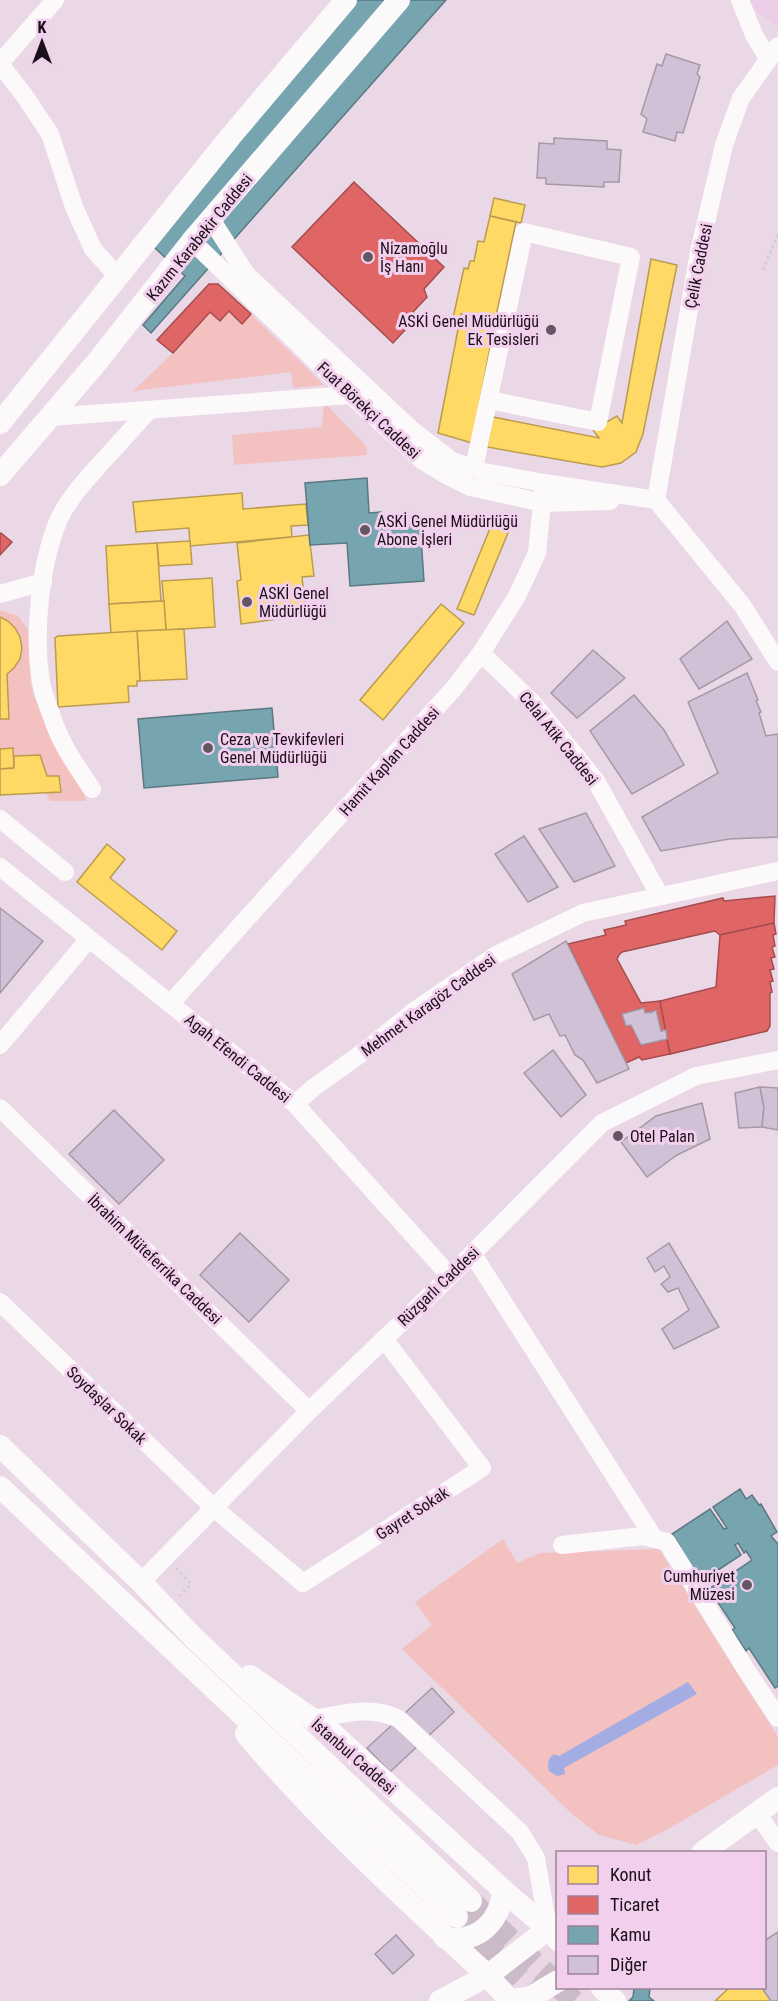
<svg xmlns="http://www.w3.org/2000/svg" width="778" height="2001" font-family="'Roboto Condensed',sans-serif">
  <rect width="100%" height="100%" fill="#ead8e7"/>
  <polygon fill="#eccde7" points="741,0 778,0 778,25 777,26"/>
  <g fill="#f3c1c0">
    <polygon points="229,311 242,323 251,314 324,385 293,388 291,372 133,391 173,353 210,312 220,321"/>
    <polygon points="324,402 366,446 367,455 234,465 232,435 322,427"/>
    <path d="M0 610 18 616 28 630 31 684 34 696 56 748 85 796 86 801H50L46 793 61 792 60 776H47L40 755 14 756 13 748 0 749V719L9 718 7 674C27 657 25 629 0 617Z"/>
    <polygon points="503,1539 517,1563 540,1553 659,1549 778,1737 778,1765 670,1828 636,1845 599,1835 572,1814 402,1649 432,1625 415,1602"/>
  </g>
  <path fill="#a3ade3" d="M688 1682 697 1694 564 1768 565 1774 557 1776 549 1771C547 1764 548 1758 554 1754L559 1756Z"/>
  <g fill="#ffd966" stroke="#bb9c4f" stroke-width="1.5">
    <polygon points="494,198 525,205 521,223 490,216"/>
    <polygon points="490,216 516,222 495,321 461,314 460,320 453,318 464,268 468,269 470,261 474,261 478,241 484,242"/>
    <polygon points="651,259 677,265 643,434 636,452 621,463 602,467 487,447 493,417 599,438 593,430 617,416 622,423"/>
    <polygon points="461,314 495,321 472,443 438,433"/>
    <polygon points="242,493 243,509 306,504 308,525 291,526 292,537 190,546 189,528 136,532 133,502"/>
    <polygon points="493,521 510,528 474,615 457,609"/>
    <polygon points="309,535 314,576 302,577 306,615 241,624 237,581 241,580 237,543"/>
    <polygon points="190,541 192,564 159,566 157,543"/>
    <polygon points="157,543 161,601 109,604 106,546"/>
    <polygon points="212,578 215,627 166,630 162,581"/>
    <polygon points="164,601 166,630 111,633 109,604"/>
    <polygon points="441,604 464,623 383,720 360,700"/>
    <polygon points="0,617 8,621 15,628 20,637 22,648 20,659 14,668 7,674 9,719 0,719"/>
    <polygon points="184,629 187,679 140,681 137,631"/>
    <polygon points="137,631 140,681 137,681 137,686 128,686 129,702 58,707 55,638 58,636"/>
    <polygon points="13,748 14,768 0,769 0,749"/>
    <polygon points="40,755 47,776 59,776 61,792 0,795 0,769 14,768 14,756"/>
    <polygon points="107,844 125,859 110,878 177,931 162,950 77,882"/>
    <polygon points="729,1988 762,1988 771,2001 715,2001"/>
  </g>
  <g fill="#e06666" stroke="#a54c4f" stroke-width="1.5">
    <polygon points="354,182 444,267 424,289 427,297 413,312 417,317 393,343 292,247"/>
    <polygon points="209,284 218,284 251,314 242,324 229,311 220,321 210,312 173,353 157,340"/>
    <polygon points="1,533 12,542 0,555 0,534"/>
    <polygon points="775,896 774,923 720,935 715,931 710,932 622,952 619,955 617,959 641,1003 660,1001 666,1030 661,1031 656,1010 650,1013 650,1012 645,1013 644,1008 622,1014 626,1026 631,1025 641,1045 667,1039 670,1054 642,1060 639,1057 626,1063 568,944 606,935 604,930 626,925 625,921 723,898 724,901"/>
    <polygon points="774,923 776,934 773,935 775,946 772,947 775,957 771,958 774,969 770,970 773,981 770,982 772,992 770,993 770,1026 767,1031 670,1054 660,1001 716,987 720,935"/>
  </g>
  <g fill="#76a5af" stroke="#5b7882" stroke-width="1.5">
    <polygon points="347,0 446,0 151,333 143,325 185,276 140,234"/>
    <polygon points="367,478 369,513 381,512 382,526 420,523 424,581 350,586 347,543 310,545 305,483"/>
    <polygon points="272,708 278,777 144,788 138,719"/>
    <polygon points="740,1489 746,1499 752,1495 759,1505 761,1504 777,1532 771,1536 778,1544 778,1686 775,1688 749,1648 746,1651 732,1630 735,1628 709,1589 752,1560 746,1551 744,1553 738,1543 735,1545 741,1555 703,1580 696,1569 692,1571 677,1548 680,1546 672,1534 710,1509 724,1529 727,1528 713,1507"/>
    <polygon points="634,1988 650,1988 649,1997 654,2001 629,2001 633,1997"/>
  </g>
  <g fill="#d1c1d6" stroke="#a599a6" stroke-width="1.5">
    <polygon points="666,54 700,65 697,74 700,77 683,133 677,132 675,141 643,132 647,119 641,114 657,64 662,66"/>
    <polygon points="554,138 607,141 607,149 621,150 619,182 604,182 604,187 546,184 546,178 537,178 539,143 554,144"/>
    <polygon points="727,621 752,659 699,689 680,659"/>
    <polygon points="593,650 625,678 577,718 551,693"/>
    <polygon points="747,673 758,700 756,701 761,712 759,713 766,736 778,734 778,837 729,839 661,851 642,817 718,773 688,702"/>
    <polygon points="634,695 664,730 684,765 632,794 590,731"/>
    <polygon points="586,813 615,866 574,882 539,829"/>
    <polygon points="524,836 558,887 528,902 495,854"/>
    <polygon points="0,908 43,941 0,993"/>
    <polygon points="566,941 629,1069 597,1083 583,1060 575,1055 565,1035 560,1036 549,1014 534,1020 512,974"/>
    <polygon points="644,1008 645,1013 650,1012 650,1013 656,1010 661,1031 666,1030 667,1039 641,1045 631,1025 626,1026 622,1014"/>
    <polygon points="553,1050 586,1095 561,1117 524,1073"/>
    <polygon points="760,1087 764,1107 762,1127 739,1128 735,1093"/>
    <polygon points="760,1087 778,1088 778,1130 762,1127 764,1107"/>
    <polygon points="702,1103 710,1139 677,1155 647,1177 621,1142 656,1116"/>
    <polygon points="114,1110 164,1160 119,1204 69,1154"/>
    <polygon points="240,1233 289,1280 249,1322 200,1275"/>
    <polygon points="669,1243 719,1327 674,1349 662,1329 689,1310 678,1288 668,1292 661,1284 670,1277 664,1266 655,1272 647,1258"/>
    <polygon points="432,1688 454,1712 390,1772 367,1748"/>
    <polygon points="778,1932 778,2001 771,2001 762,1988 764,1988 764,1941"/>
    <polygon points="396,1935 414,1955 393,1974 375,1954"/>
  </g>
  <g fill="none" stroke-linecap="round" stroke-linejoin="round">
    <g stroke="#cbbac8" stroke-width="22" stroke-dasharray="22 11" stroke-linecap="butt">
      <polyline points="471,1901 558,1985"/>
      <polyline points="457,1917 544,2001"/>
      <polyline points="560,1988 574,2001"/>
    </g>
    <g stroke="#d4ced3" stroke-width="3" stroke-dasharray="3 3" stroke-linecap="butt">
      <polyline points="763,270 778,234"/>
      <polyline points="176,1568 191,1584 180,1596"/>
    </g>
    <g stroke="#fcf9fb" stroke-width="18">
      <polyline points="740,0 754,35 768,58"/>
      <polyline points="0,63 55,0"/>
      <polyline points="0,64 24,95 50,134 74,207 93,249 118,277"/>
      <polyline points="211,219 246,274 413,431 452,461 484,472 544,483 656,500 742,605 778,662"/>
      <polyline points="192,241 351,395 423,461 448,476 470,487 543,503 610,501"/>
      <polyline points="50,417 351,395"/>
      <polyline points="474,468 524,232 631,257 598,422 489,400"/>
      <polyline points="656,500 699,252 724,145 741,98 778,46"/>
      <polyline points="0,594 43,582"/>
      <polyline points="481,653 532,702 596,781 660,896"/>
      <path d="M92 789C77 767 60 743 52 717 48 706 43 694 41 682 33 634 40 559 61 515 71 496 86 480 100 464 117 446 133 428 149 410"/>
      <polyline points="0,819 65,872"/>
      <polyline points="0,867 295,1104 450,1276"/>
      <polyline points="170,1004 454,688 481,653 517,596 537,553 544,483"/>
      <polyline points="0,1045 88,940"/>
      <polyline points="295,1104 313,1088 366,1050 413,1012 496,955 583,913 778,871"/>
      <polyline points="0,1108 309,1411"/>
      <polyline points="472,1253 654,1538"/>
      <polyline points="0,1302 214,1508 303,1583 482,1468 384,1339"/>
      <polyline points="562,1545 643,1536 667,1542 745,1668 778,1718"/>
      <polyline points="141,1582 309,1411 450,1276 602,1123 696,1076 778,1060"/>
      <path d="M313 1719C343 1714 370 1705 399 1719L520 1832 536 1858 548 1929"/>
      <polyline points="756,1812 778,1843"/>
    </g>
    <g stroke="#fcf9fb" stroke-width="22">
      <polyline points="0,423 231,136 346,0"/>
      <polyline points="0,475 97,362 192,241 399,0"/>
      <polyline points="0,1446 141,1582 192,1636 471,1901"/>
      <polyline points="0,1487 457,1917"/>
      <polyline points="250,1676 330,1731 504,1891 548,1929 558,1940"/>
      <path d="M246 1734C318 1820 403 1897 486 1974 494 1983 502 1992 511 2001"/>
      <polyline points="703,1852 778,1798"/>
      <path d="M445 1938C479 1943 498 1923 504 1891"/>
      <polyline points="602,1988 615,2001"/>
      <polyline points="440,2001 487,1976 548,1929 558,1924"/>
      <polyline points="506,2001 531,1997 558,1981"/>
    </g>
  </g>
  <g fill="#635561" stroke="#f2d0ed" stroke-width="2">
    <circle cx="368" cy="257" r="6"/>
    <circle cx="551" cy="330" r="6"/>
    <circle cx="365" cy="530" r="6"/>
    <circle cx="247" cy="602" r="6"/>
    <circle cx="208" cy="748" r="6"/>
    <circle cx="618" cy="1136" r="6"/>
    <circle cx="747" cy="1585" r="6"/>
  </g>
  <g text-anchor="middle" stroke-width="6" stroke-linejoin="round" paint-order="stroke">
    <g font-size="16" fill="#1b0f19" stroke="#f2d0ed">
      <text transform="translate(199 237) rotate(-51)" y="6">Kazım Karabekir Caddesi</text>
      <text transform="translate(698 266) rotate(-79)" y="6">Çelik Caddesi</text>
      <text transform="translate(369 410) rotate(43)" y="6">Fuat Börekçi Caddesi</text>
      <text transform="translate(559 738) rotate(51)" y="6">Celal Atik Caddesi</text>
      <text transform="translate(389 761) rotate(-48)" y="6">Hamit Kaplan Caddesi</text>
      <text transform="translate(428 1005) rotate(-36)" y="6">Mehmet Karagöz Caddesi</text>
      <text transform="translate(238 1058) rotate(39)" y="6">Agah Efendi Caddesi</text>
      <text transform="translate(155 1259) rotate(44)" y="6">İbrahim Müteferrika Caddesi</text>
      <text transform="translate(438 1286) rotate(-44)" y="6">Rüzgarlı Caddesi</text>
      <text transform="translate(107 1405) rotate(44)" y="6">Soydaşlar Sokak</text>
      <text transform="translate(412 1513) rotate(-33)" y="6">Gayret Sokak</text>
      <text transform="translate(354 1756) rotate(41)" y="6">İstanbul Caddesi</text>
    </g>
    <g font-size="16" fill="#1b0f19" stroke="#f2d0ed" text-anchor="start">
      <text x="380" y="254">Nizamoğlu<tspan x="380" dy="18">İş Hanı</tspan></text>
      <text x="539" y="327" text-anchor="end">ASKİ Genel Müdürlüğü<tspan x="539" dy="18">Ek Tesisleri</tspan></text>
      <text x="377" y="527">ASKİ Genel Müdürlüğü<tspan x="377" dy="18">Abone İşleri</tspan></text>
      <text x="259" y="599">ASKİ Genel<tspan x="259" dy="18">Müdürlüğü</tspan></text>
      <text x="220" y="745">Ceza ve Tevkifevleri<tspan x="220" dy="18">Genel Müdürlüğü</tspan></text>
      <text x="630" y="1142">Otel Palan</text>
      <text x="735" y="1582" text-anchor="end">Cumhuriyet<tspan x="735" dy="18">Müzesi</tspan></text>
    </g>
  </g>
  <rect x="556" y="1851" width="210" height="138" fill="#f2d0ed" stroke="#9c8398" stroke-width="1.5"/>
  <rect x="568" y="1866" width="30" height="18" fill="#ffd966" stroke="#9c8398" stroke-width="1.5"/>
  <text x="610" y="1881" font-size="18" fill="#1b0f19">Konut</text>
  <rect x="568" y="1896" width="30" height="18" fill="#e06666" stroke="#9c8398" stroke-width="1.5"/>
  <text x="610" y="1911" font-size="18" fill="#1b0f19">Ticaret</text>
  <rect x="568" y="1926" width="30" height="18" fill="#76a5af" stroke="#9c8398" stroke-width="1.5"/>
  <text x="610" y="1941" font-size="18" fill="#1b0f19">Kamu</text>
  <rect x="568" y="1956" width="30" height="18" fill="#d1c1d6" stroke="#9c8398" stroke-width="1.5"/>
  <text x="610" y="1971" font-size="18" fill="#1b0f19">Diğer</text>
  <g transform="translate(42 42)" stroke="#f2d0ed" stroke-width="4.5" paint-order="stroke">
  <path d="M0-4.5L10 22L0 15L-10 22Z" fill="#1b0f19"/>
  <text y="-9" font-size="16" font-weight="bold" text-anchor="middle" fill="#1b0f19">K</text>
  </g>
</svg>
